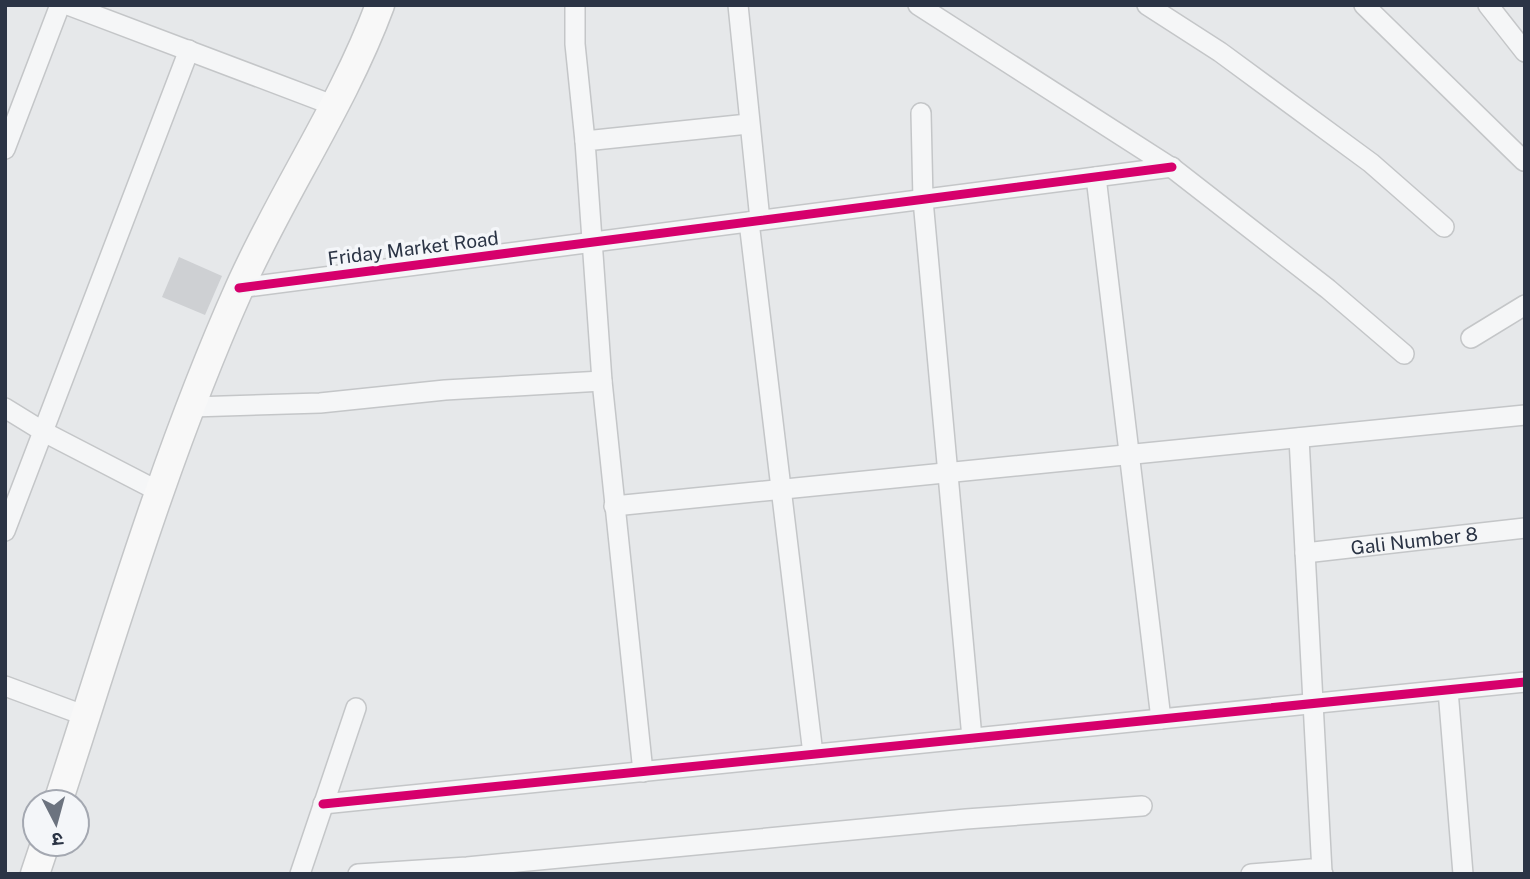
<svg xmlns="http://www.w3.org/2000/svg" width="1530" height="879" font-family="'Public Sans','Noto Sans Devanagari',sans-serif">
  <rect width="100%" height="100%" fill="#e6e8ea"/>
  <polygon fill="#ced0d3" points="179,257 222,276 205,315 162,297"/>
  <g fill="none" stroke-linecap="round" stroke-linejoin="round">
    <g stroke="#c4c6c8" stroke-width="22">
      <g id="street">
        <polyline points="68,5 335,106"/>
        <polyline points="575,5 575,44 585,141"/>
        <polyline points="738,5 760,220"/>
        <polyline points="918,5 1175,170 1328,289 1404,354"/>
        <polyline points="1147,5 1220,52 1371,163 1444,227"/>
        <polyline points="1364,5 1524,161"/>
        <polyline points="1488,5 1525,52"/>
        <polyline points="921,113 923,200 972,738"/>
        <polyline points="5,149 60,5"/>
        <polyline points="1096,177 1161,719"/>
        <polyline points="749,222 813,754"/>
        <polyline points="239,288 1172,167"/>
        <polyline points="1471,338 1525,305"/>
        <polyline points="192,407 320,403 445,390 602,381"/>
        <polyline points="5,408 44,432 158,491"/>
        <polyline points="1299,438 1322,872"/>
        <polyline points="614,506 1525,415"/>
        <polyline points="5,531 189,50"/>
        <path id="s1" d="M1305 553 1525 528"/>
        <polyline points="5,686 86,716"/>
        <polyline points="1448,690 1463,874"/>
        <polyline points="643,772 602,381 585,141 748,124"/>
        <polyline points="323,804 1525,682"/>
        <polyline points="300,874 356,708"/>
        <polyline points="358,874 467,867 966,819 1142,806"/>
        <polyline points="1251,874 1311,869 1323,874"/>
      </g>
    </g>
    <g stroke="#c4c6c8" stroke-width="31">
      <g id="secondary">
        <path d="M58 802C114 630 165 455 239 289 282 192 343 105 380 5"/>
        <polyline points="35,874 45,844"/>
      </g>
    </g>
    <use href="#street" stroke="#f5f6f7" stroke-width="19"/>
    <use href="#secondary" stroke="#f8f8f8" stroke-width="28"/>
    <g stroke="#f4f6f9" stroke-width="13">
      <g id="cycleway">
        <polyline points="239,288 1172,167"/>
        <polyline points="323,804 1525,682"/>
      </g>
    </g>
    <use href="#cycleway" stroke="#d6006c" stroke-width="9"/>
  </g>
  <g text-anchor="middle" stroke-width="7" stroke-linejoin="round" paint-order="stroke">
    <g font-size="19" fill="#2b3445" stroke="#f4f6f9">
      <text transform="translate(413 248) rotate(-7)" y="7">Friday Market Road</text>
      <text dy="7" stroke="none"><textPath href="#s1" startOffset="110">Gali Number 8</textPath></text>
    </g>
  </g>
  <rect width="1530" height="879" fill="none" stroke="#2b3445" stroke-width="14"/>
  <g transform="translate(56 823) rotate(174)"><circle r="33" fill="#f4f6f9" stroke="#a4a8b1" stroke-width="2"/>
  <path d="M0-5L12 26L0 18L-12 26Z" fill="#6c737f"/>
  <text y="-10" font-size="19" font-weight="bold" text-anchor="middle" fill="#2b3445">उ</text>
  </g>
</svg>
